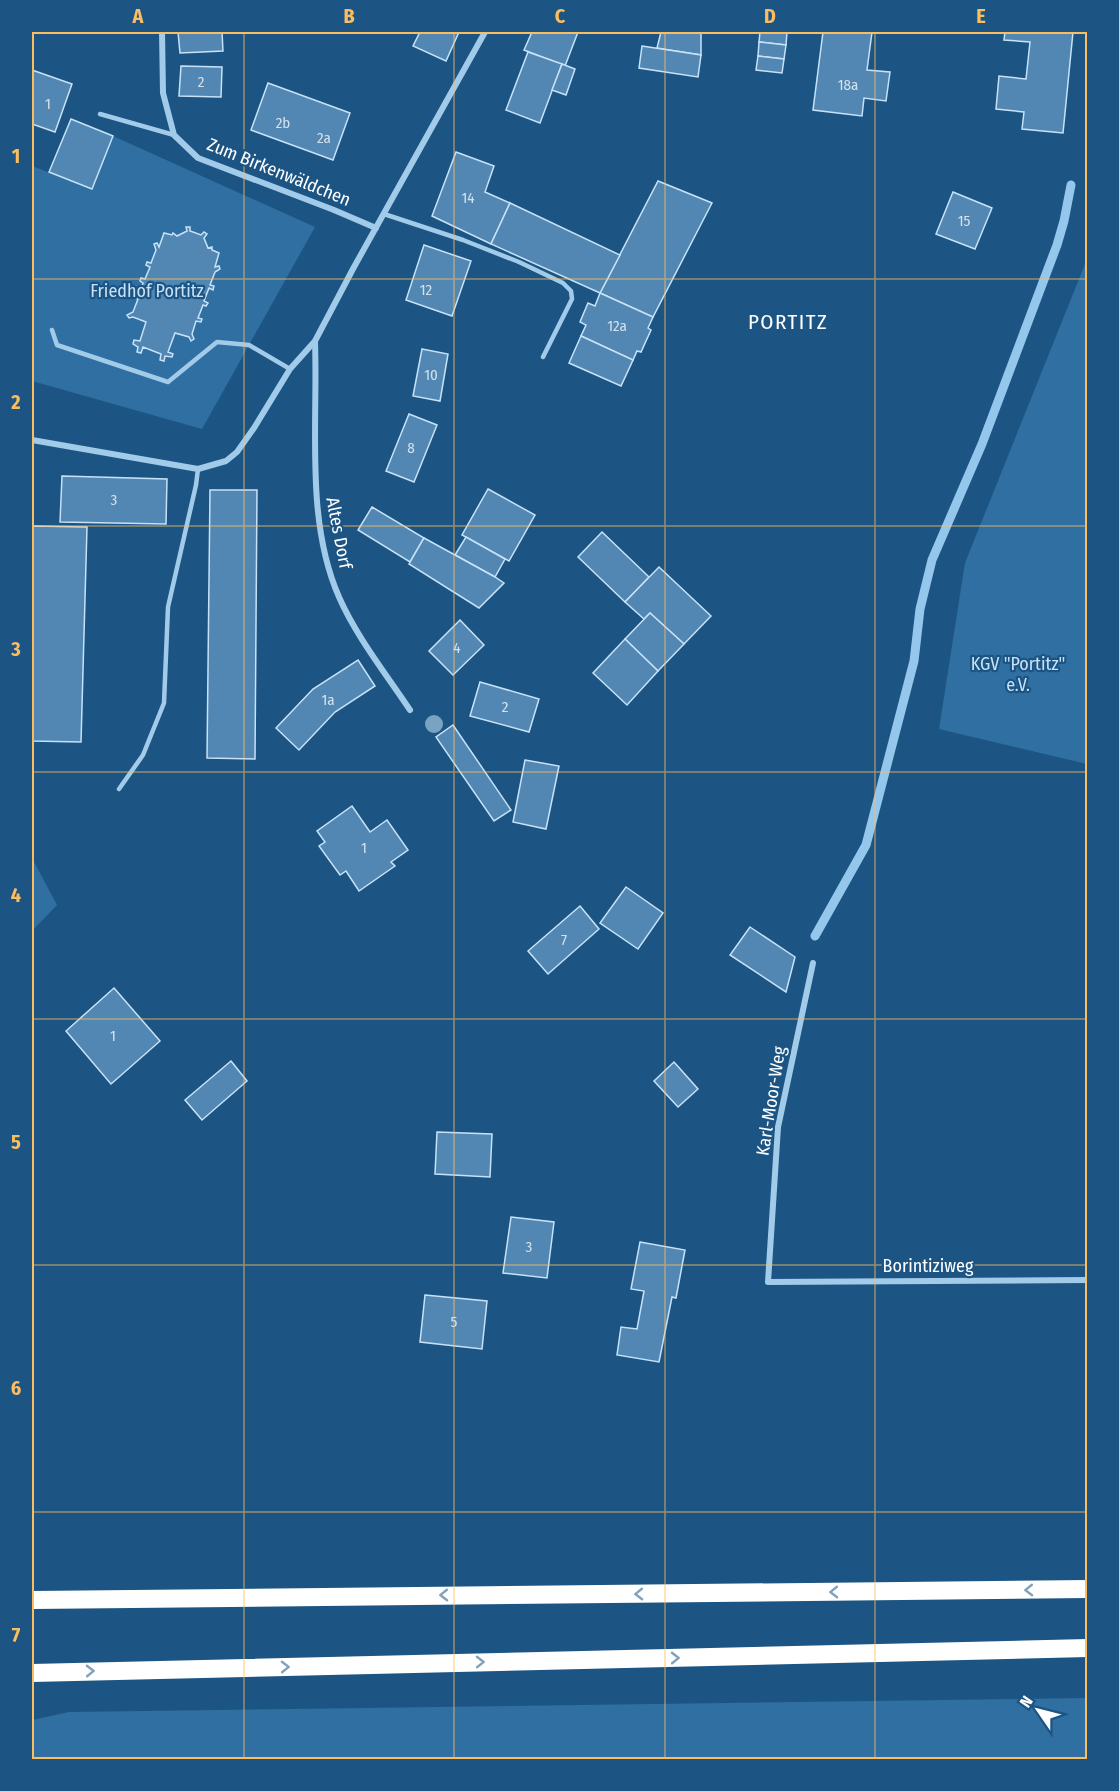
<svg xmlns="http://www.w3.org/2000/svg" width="1119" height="1791" font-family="'Fira Sans Condensed',sans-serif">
  <rect width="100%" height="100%" fill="#1c5583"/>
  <g fill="#306fa2">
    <polygon points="113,136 315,227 202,429 32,381 32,166 92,189"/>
    <polygon points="1087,259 1087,764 939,729 965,563"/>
    <polygon points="32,858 57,905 32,931"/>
    <polygon points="1087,1698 1087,1759 32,1759 32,1720 69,1712"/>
  </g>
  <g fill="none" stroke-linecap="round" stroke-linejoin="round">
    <polyline stroke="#95c7ec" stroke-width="9" points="815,936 866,845 914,661 920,609 932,560 982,444 1057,245 1064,221 1071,185"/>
  </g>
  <g fill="#5187b2" stroke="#c7e2f8" stroke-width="1.5">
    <polygon points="178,32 222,32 223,51 180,53"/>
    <polygon points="420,32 459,32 446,61 413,46"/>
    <polygon points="532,32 578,32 565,66 524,50"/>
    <polygon points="661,32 701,32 701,55 657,48"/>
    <polygon points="760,32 787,32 786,45 759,42"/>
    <polygon points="823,32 872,32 867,70 890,72 886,101 864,98 862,116 813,110"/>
    <polygon points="1005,32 1073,32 1063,133 1022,129 1024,112 996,109 999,76 1026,79 1030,42 1004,40"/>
    <polygon points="759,42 786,45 784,59 758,56"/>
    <polygon points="642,46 701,55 698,77 639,68"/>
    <polygon points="528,52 562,64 540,123 506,110"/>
    <polygon points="758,56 784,59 782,73 756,70"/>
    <polygon points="562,64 575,69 566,95 552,90"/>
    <polygon points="181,66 222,67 221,97 179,96"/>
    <polygon points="32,70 72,84 55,132 32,124"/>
    <polygon points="268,83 350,113 333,160 251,130"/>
    <polygon points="71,119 113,136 92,189 49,172"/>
    <polygon points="456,152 494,166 485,192 510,203 491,244 432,216"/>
    <polygon points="658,181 712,203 653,317 600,293"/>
    <polygon points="953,192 992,208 975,249 936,234"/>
    <polygon points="510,203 620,255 600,293 491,244"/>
    <polygon points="186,227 190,227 190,231 201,235 204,232 207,234 204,238 208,248 212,247 212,250 219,253 215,267 219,266 220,269 215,272 210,285 214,286 213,290 209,288 204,301 208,303 206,306 203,305 198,318 202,319 201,322 196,321 192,334 194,339 191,341 189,337 175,333 168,352 173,354 172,357 165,356 164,361 160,360 161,354 143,347 141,353 137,352 138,347 133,344 134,340 140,341 146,322 133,317 129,318 127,315 133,312 138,299 134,298 135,294 139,296 143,283 140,281 141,278 145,279 150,267 146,265 147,262 151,263 156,250 154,244 157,243 159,247 164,233 172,235 173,233 177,236 187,231"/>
    <polygon points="424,245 471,261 452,316 406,300"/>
    <polygon points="600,293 653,317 648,328 651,330 641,352 637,351 633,360 581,336 586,325 580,322 588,303 595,306"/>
    <polygon points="581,336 633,360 621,386 569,363"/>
    <polygon points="422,349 448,354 440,401 413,396"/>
    <polygon points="409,414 437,425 414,482 386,471"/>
    <polygon points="62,476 167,479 166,524 60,522"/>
    <polygon points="488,489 535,515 509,561 462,535"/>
    <polygon points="210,490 257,490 255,759 207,758"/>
    <polygon points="372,507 424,538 410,562 358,530"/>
    <polygon points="33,526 87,527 81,742 32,741"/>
    <polygon points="602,532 649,577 625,602 578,557"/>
    <polygon points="466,537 505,559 495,577 455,555"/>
    <polygon points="424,538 495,577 504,583 479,608 409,564"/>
    <polygon points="659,567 711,616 684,644 650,613 644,619 625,602"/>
    <polygon points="650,613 684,644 658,671 625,639"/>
    <polygon points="460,620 484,645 453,675 429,651"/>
    <polygon points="625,639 658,671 627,705 593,673"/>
    <polygon points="358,660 375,686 335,712 299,750 276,728 313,689"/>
    <polygon points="480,682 539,699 529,732 470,716"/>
    <polygon points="453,725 511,810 494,821 436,737"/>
    <polygon points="525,760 559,766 546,829 513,822"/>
    <polygon points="352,806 370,832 387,820 408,850 391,862 395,866 359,891 346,871 340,875 319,846 325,842 317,831"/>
    <polygon points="626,887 663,913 638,949 600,923"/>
    <polygon points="580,906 599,929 548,974 528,951"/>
    <polygon points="750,927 795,957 786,992 730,955"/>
    <polygon points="114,988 160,1041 111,1084 66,1031"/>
    <polygon points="231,1061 247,1081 202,1120 185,1100"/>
    <polygon points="674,1062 698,1089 678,1107 654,1081"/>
    <polygon points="437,1132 492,1134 490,1177 435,1174"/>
    <polygon points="511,1217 554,1222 547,1278 503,1273"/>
    <polygon points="640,1242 685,1250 676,1298 672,1297 659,1362 617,1355 621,1327 637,1329 644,1291 631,1289"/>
    <polygon points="425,1295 487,1301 482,1349 420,1342"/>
  </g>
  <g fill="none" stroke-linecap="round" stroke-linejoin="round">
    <g stroke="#a2cbea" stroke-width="4.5">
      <polyline points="100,114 174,135"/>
      <polyline points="384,214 463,240 519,262 563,283 571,291 572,299 543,357"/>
      <polyline points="52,330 57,345 168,382 217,342 249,345 290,369"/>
      <polyline points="119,789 143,755 164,703 168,607 196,485 198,469"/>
    </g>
    <g stroke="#a2cbea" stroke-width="6">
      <polyline points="162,32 163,93 174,135 198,158 334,210 376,228"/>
      <path d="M315 342C318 424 305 520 339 597 356 636 386 674 410 710"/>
      <polyline points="32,440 198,469 226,461 237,452 254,428 290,369 315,341 354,267 485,32"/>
      <polyline points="813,963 778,1127 768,1282 1088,1280"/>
    </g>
    <g stroke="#fff" stroke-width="18">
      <polyline points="32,1600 1088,1589"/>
      <polyline points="32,1673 1088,1648"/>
    </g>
  </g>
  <circle fill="#7aa3c3" cx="434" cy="724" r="9"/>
  <defs><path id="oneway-chevron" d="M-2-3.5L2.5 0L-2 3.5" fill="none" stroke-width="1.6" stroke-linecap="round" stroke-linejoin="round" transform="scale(1.5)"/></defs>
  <g stroke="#82a2bb">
    <use href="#oneway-chevron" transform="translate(1029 1590) rotate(179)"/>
    <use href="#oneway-chevron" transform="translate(834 1592) rotate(179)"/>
    <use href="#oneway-chevron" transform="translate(639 1594) rotate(179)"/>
    <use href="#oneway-chevron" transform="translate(444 1595) rotate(179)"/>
    <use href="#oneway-chevron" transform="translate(675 1658) rotate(-1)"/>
    <use href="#oneway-chevron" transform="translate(480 1662) rotate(-1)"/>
    <use href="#oneway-chevron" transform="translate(285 1667) rotate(-1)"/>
    <use href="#oneway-chevron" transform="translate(90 1671) rotate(-1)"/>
  </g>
  <path fill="none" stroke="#fbbd60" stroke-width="1.5" stroke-opacity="0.55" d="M244 32V1760M454 32V1760M665 32V1760M875 32V1760M32 279H1088M32 526H1088M32 772H1088M32 1019H1088M32 1265H1088M32 1512H1088"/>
  <g text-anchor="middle" stroke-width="4.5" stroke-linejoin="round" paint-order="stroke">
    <g font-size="15" fill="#d4e1ec">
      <text x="201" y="87">2</text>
      <text x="848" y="90">18a</text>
      <text x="48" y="109">1</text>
      <text x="283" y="128">2b</text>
      <text x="324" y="143">2a</text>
      <text x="468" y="203">14</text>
      <text x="964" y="226">15</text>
      <text x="426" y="295">12</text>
      <text x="617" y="331">12a</text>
      <text x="431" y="380">10</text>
      <text x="411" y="453">8</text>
      <text x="114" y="505">3</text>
      <text x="457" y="653">4</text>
      <text x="328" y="705">1a</text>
      <text x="505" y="712">2</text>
      <text x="364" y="853">1</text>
      <text x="564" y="945">7</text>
      <text x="113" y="1041">1</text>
      <text x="529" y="1252">3</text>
      <text x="454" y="1327">5</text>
    </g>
    <g font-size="18" fill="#fff" stroke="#1c5583">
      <text transform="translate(279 172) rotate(22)" y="6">Zum Birkenwäldchen</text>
      <text transform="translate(339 533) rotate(79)" y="6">Altes Dorf</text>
      <text transform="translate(771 1101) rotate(-81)" y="6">Karl-Moor-Weg</text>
      <text x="928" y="1272">Borintiziweg</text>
    </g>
    <g font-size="18" fill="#c7e2f8" stroke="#1c5583">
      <text x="147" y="297">Friedhof Portitz</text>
      <text x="1018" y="670">KGV "Portitz"<tspan x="1018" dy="21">e.V.</tspan></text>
    </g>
    <g font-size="21" letter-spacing="1.5" fill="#fff" stroke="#1c5583">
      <text x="788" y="329">PORTITZ</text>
    </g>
  </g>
  <rect width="1119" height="1791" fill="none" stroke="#1c5583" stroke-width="66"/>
  <g transform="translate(1038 1710) rotate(305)" stroke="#1c5583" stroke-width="4.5" paint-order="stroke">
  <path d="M0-4.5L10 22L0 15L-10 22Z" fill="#ffffff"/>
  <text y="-9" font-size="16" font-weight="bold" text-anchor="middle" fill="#ffffff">N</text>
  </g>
  <rect x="33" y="33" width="1053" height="1725" fill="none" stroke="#fbbd60" stroke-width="2"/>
  <g font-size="20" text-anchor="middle" font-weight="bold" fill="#fbbd60">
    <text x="138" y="23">A</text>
    <text x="349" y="23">B</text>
    <text x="560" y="23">C</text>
    <text x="770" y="23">D</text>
    <text x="981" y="23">E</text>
    <text x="16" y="163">1</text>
    <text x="16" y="409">2</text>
    <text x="16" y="656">3</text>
    <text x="16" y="902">4</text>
    <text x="16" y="1149">5</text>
    <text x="16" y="1395">6</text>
    <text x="16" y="1642">7</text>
  </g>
</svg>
